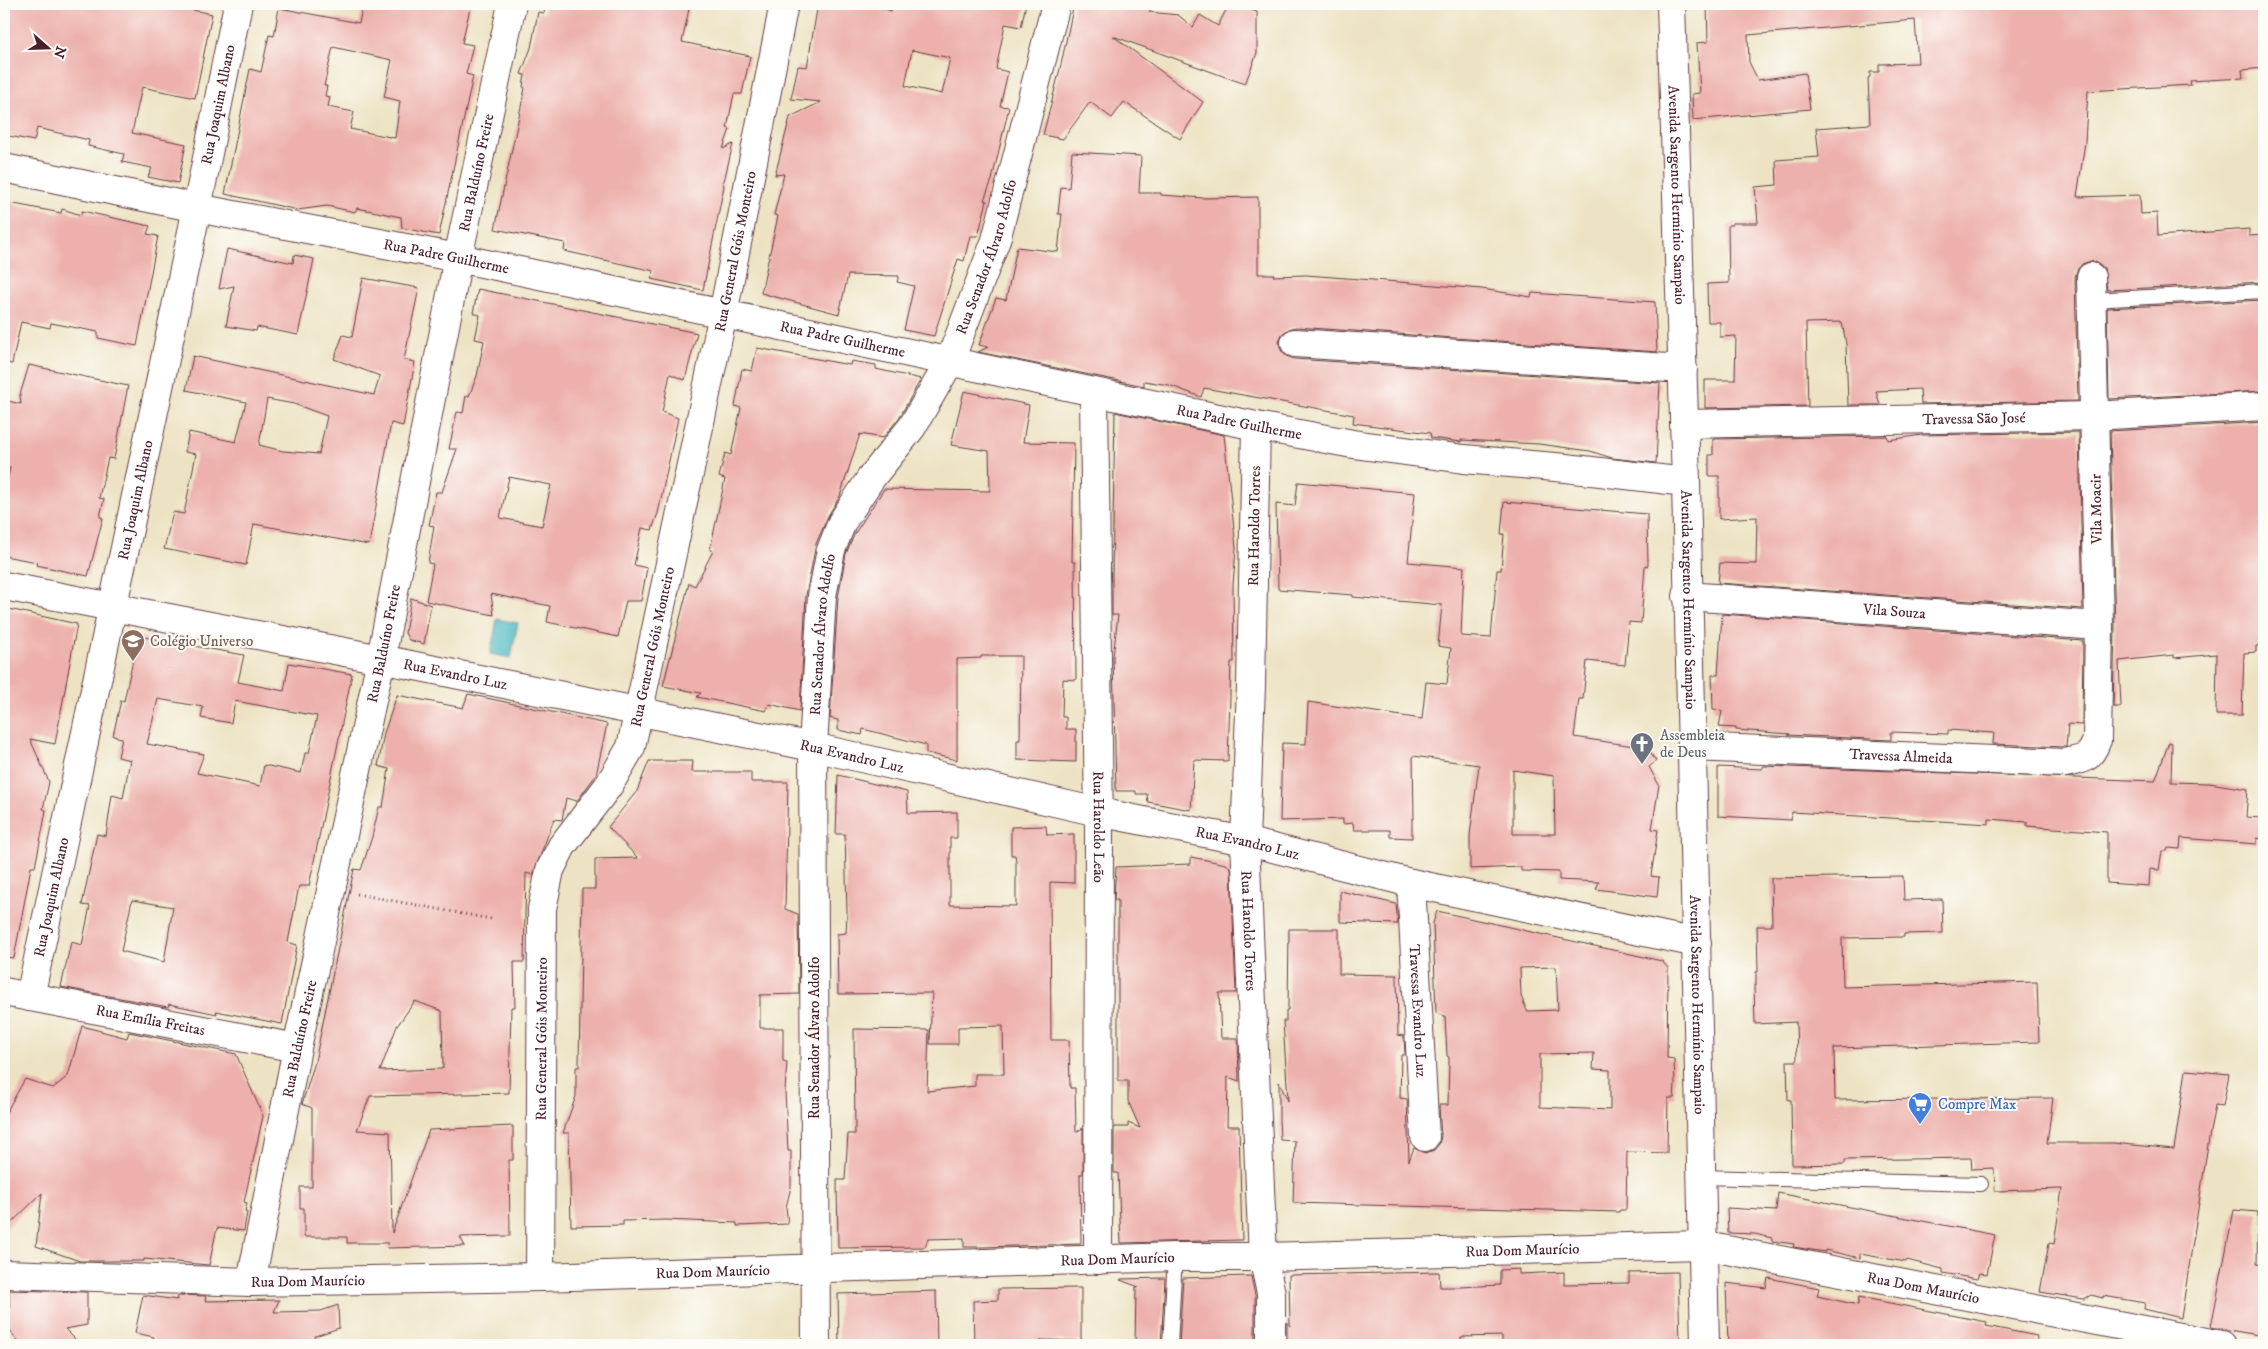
<svg xmlns="http://www.w3.org/2000/svg" width="2268" height="1349" font-family="'IM FELL DW Pica',serif">
  <rect width="100%" height="100%" fill="#fdfcf7"/>
  <filter id="ink" filterUnits="userSpaceOnUse"><feTurbulence type="fractalNoise" baseFrequency=".02" numOctaves="2"/><feDisplacementMap in="SourceGraphic" scale="10" xChannelSelector="R" yChannelSelector="G"/><feConvolveMatrix kernelMatrix="1 2 1 2 8 2 1 2 1" color-interpolation-filters="sRGB"/></filter>
  <filter id="wash" filterUnits="userSpaceOnUse"><feTurbulence type="fractalNoise" baseFrequency=".0096" numOctaves="4" result="noise"/><feDisplacementMap in="SourceGraphic" scale="20" xChannelSelector="R" yChannelSelector="G"/><feGaussianBlur stdDeviation="1.12" result="paint"/><feColorMatrix in="noise" values="0 0 0 0 0 0 0 0 0 0 0 0 0 0 0 0 0 1.4 0 .05"/><feComposite in="paint" operator="in"/></filter>
  <g filter="url(#wash)">
    <rect width="100%" height="100%" fill="#ede3c4"/>
    <polygon fill="#49b8c0" stroke="#4a6c76" points="497,619 518,623 511,658 490,654"/>
    <g id="blocks">
      <g fill="#edb0ac" fill-rule="evenodd">
        <polygon points="4,4 164,4 212,14 195,98 142,87 132,133 186,144 178,183 148,177 152,168 122,162 124,154 88,146 89,140 37,128 34,141 4,135"/>
        <path d="M363 4H471L462 43 473 45 466 74 473 76 439 235 402 228 401 217 357 208 355 212 327 206 298 210 225 194 250 69 261 72 269 35 274 36 279 8 359 23ZM333 47 392 60 384 97 400 101 395 138 350 129 354 112 328 107 330 97 325 96 327 86H324Z"/>
        <polygon points="546,4 690,4 682,42 750,56 742,94 734,94 727,128 730,129 723,149 733,144 724,181 722,181 724,186 703,290 651,279 654,271 564,251 565,243 495,229 525,88 523,87 525,75 521,74 531,48 538,12 544,13"/>
        <path d="M818 4H870L891 11 893 4H1026L1021 27 1005 24 996 69 1008 72 1000 106 1009 107 992 180 984 200 987 201 978 236H970L964 261 958 259 934 336 904 330 914 286 897 282 899 276 848 275 839 314 761 293 778 216 774 215 784 174 775 175 790 117 821 102 791 99 798 66 807 67ZM912 50 950 58 942 94 905 86Z"/>
        <polygon points="1074,4 1138,4 1151,6 1149,12 1178,15 1193,27 1200,15 1218,26 1229,4 1234,4 1257,12 1257,53 1245,84 1113,36 1203,102 1180,139 1124,102 1112,118 1090,102 1063,139 1043,135 1060,69"/>
        <polygon points="1707,4 2264,4 2264,68 2242,70 2243,78 2190,81 2191,85 2088,91 2085,142 2077,197 2140,195 2141,214 2157,213 2158,236 2249,229 2249,236 2264,235 2264,282 2107,290 2104,268 2098,263 2091,261 2082,264 2077,270 2075,277 2078,401 1921,404 1920,389 1876,391 1880,405 1848,405 1846,344 1842,322 1806,323 1808,406 1705,408 1705,380 1735,380 1736,336 1720,337 1720,322 1708,322 1707,284 1729,283 1728,225 1732,225 1732,223 1758,223 1755,187 1777,185 1776,160 1819,157 1816,128 1870,124 1868,78 1870,77 1870,72 1879,72 1879,64 1918,63 1915,20 1748,35 1749,62 1758,80 1805,73 1810,109 1693,120 1692,94 1700,93 1697,43 1708,42"/>
        <polygon points="1072,152 1141,156 1139,193 1161,193 1161,195 1204,198 1258,197 1258,274 1274,274 1273,276 1306,275 1399,282 1482,289 1531,297 1532,293 1655,302 1657,352 1296,327 1289,329 1282,334 1279,342 1281,350 1286,356 1294,359 1660,383 1656,463 1612,458 1590,451 1539,444 1461,440 1461,442 1431,438 1430,433 1353,423 1354,415 1204,388 1201,397 1169,385 1144,381 1144,386 978,352 988,347 979,345 996,298 1006,300 1017,247 1058,252 1062,214 1058,214 1061,187 1069,188"/>
        <polygon points="4,202 61,213 62,209 81,215 82,211 150,226 147,234 158,236 137,346 98,338 98,332 51,323 50,328 21,322 12,364 4,363"/>
        <polygon points="227,249 293,263 294,255 314,259 298,335 257,327 256,331 226,326 234,286 219,289"/>
        <path d="M363 278 419 288 404 360 415 362 403 426 391 423 369 545 254 524 246 565 164 549 173 512 184 514 196 454 185 452 189 432 236 442 246 402 186 390 193 356 374 395 380 376 334 359 343 335 352 337ZM267 399 294 404 327 416 319 454 283 451 259 445Z"/>
        <path d="M478 289 697 333 685 380 670 374 662 412 678 418 658 513 652 530 642 528 634 565 647 568 641 601H626L618 637 547 622 550 606 491 594 494 615 426 601 433 564 428 563 434 526 429 525 436 492H442L457 449H449L457 412 463 413 466 396H469L477 376 484 341 475 339 480 315 473 313ZM509 477 551 485 542 526 500 518Z"/>
        <polygon points="2264,300 2264,391 2109,399 2107,308"/>
        <polygon points="757,348 850,365 851,361 876,365 876,369 921,379 899,418 883,438 860,434 840,496 828,516 816,544 806,595 800,711 769,704 766,711 697,697 701,693 663,686 689,583 695,586 713,551 710,550 725,479 719,477 725,453 731,455 741,408 735,406 742,369 752,371"/>
        <polygon points="29,365 128,386 114,459 108,458 99,498 104,499 100,517 103,518 88,576 36,565 37,562 4,556 4,496 10,468 4,466 4,400 21,404 20,395"/>
        <polygon points="964,391 1029,405 1023,442 1074,443 1072,562 1075,562 1076,680 1063,679 1062,717 1066,717 1066,729 1076,729 1076,762 1017,760 1017,740 1020,740 1021,656 981,656 981,658 957,659 957,760 926,753 926,745 863,729 862,735 838,730 838,720 830,718 838,598 846,554 855,533 884,489 990,491 989,451 951,445"/>
        <polygon points="1115,412 1224,435 1236,548 1233,585 1234,662 1231,662 1228,761 1194,760 1191,810 1148,802 1147,794 1136,794 1136,791 1116,791 1113,657 1118,615 1112,615 1112,581"/>
        <polygon points="2264,422 2264,645 2256,646 2256,652 2244,653 2242,715 2216,715 2217,654 2174,658 2174,655 2119,661 2121,707 2113,707 2115,626 2110,431"/>
        <polygon points="2079,432 2083,609 1718,583 1720,563 1756,564 1757,517 1719,519 1719,476 1709,476 1709,455 1713,455 1713,439 1887,436 1888,440 1922,435"/>
        <path d="M1298 482 1415 493 1408 562 1464 567 1461 636 1491 638 1497 570H1501L1504 534H1501L1504 502 1647 514 1648 566 1645 565 1641 623 1629 622 1625 665 1587 661 1583 699H1579L1574 737 1647 748 1656 761 1649 767 1659 785 1652 829 1658 830 1651 876 1659 877 1657 897 1596 889 1599 882 1559 880V872L1521 871V867L1470 869V835L1479 765 1413 756 1414 819H1412V838L1390 837V830H1354L1353 823 1343 824V819L1280 821 1282 743 1306 744 1308 702 1422 719 1426 682 1447 684 1451 648 1438 646 1442 605 1353 597V595L1278 589 1276 504 1295 506ZM1513 770 1554 776 1555 834H1513Z"/>
        <polygon points="411,598 431,605 424,644 409,640 405,633"/>
        <polygon points="4,608 77,624 55,744 30,739 49,782 43,809 46,810 43,827 35,867 31,867 14,958 4,957"/>
        <polygon points="1722,614 2083,641 2082,725 2068,724 2066,747 2064,747 1993,744 1994,733 1948,730 1948,734 1891,732 1891,740 1788,735 1790,734 1736,730 1736,728 1719,727 1722,711 1713,710 1712,675 1718,675"/>
        <path d="M138 636 244 655 238 682 284 691 289 663 352 674 309 886H299L288 942 297 945 282 1024 216 1011 217 1014 169 1004 168 1007 61 987 71 942 82 945 90 906 82 905 97 834 106 836 112 795 123 798 130 760 118 757 122 738 113 736 121 700 124 701ZM158 699 203 707 201 718 231 723 235 701 317 716 309 753H305L301 773 264 765 260 786 197 773 204 754 147 744ZM132 900 173 907 164 962 121 951Z"/>
        <path d="M468 694 607 724 596 775 577 801 566 798 562 820 554 819 533 875 526 873 524 962H514L515 1007H511L509 1093 370 1096 357 1130 390 1132 392 1233 429 1130 513 1126V1160H509L510 1236 460 1237 465 1246 387 1248 388 1243H347V1237H304V1208H300V1187H312V1108L302 1104 315 1062 354 869 361 870 372 837 379 807H383L389 769 378 766 384 733 397 695 463 708ZM415 1001 442 1011 443 1068 441 1069 380 1071 397 1026Z"/>
        <polygon points="2169,742 2172,743 2171,782 2209,783 2248,789 2246,817 2262,818 2261,839 2257,838 2257,844 2181,838 2180,849 2168,848 2167,851 2162,851 2159,870 2150,869 2149,886 2107,883 2107,832 2027,826 2027,822 1989,819 1989,824 1792,812 1791,820 1718,816 1718,767 1762,769 1764,766 2155,781"/>
        <polygon points="649,761 693,761 692,772 751,772 751,782 788,782 785,909 798,914 799,994 760,995 760,1028 783,1028 783,1061 787,1062 785,1091 788,1151 791,1151 791,1187 786,1207 788,1224 737,1226 737,1223 665,1220 623,1221 623,1225 571,1226 569,1133 563,1133 576,1096 576,1067 579,1067 582,889 595,889 595,859 638,858 608,827 637,791"/>
        <polygon points="838,775 907,792 908,813 957,812 957,838 950,838 950,905 1016,906 1016,862 1015,855 1011,855 1011,827 1046,826 1047,835 1074,834 1074,883 1050,882 1051,1040 1069,1040 1070,1088 1075,1088 1076,1132 1083,1128 1083,1174 1080,1174 1081,1244 982,1247 964,1247 964,1238 928,1239 925,1247 838,1248 837,1180 845,1180 848,1134 855,1134 854,1029 929,1030 927,1091 975,1086 975,1074 1004,1074 1003,1026 958,1027 958,1044 930,1044 932,993 838,994 837,934 846,933 847,914 845,834 836,834"/>
        <polygon points="1191,857 1226,864 1231,868 1236,993 1219,993 1221,1038 1238,1038 1239,1081 1228,1077 1227,1126 1239,1126 1242,1240 1121,1243 1118,1173 1114,1173 1114,1127 1128,1127 1128,1123 1140,1128 1128,1101 1128,1081 1118,1081 1118,900 1114,900 1116,867 1191,864"/>
        <polygon points="1903,876 1904,900 1942,899 1943,933 1904,934 1904,937 1842,938 1843,987 2037,982 2039,1042 1834,1048 1835,1100 2053,1098 2047,1143 2113,1143 2174,1149 2186,1070 2229,1074 2223,1106 2215,1105 2210,1132 2181,1318 2144,1309 2145,1303 2103,1296 2103,1298 2091,1295 2084,1299 2040,1292 2049,1243 2054,1244 2062,1189 1995,1191 1994,1168 1972,1169 1971,1158 1845,1160 1845,1164 1792,1165 1791,1100 1788,1100 1787,1061 1797,1061 1796,1022 1755,1024 1754,985 1756,985 1756,972 1758,972 1757,926 1772,926 1771,878"/>
        <polygon points="1340,891 1396,904 1398,924 1340,922"/>
        <path d="M1437 911 1662 961 1668 968 1667 1058 1674 1059 1675 1084 1674 1098H1668L1667 1153 1627 1152 1626 1210H1620L1619 1212 1293 1203 1295 1141 1280 1140 1279 1118V1082L1288 1101 1283 1021H1286V1010H1288L1289 929H1339V974L1397 975 1398 1035 1404 1036 1405 1055H1401L1400 1098 1407 1099 1409 1161 1414 1148 1426 1153 1434 1150 1439 1144 1441 1136 1439 1105H1448L1449 1057 1447 1056 1445 1016 1436 1013 1433 923ZM1556 967 1558 1010 1527 1011 1521 996 1520 968ZM1594 1053 1593 1069 1610 1070V1110L1540 1107V1054Z"/>
        <polygon points="82,1026 127,1038 129,1032 236,1054 263,1116 244,1202 247,1203 245,1211 247,1212 244,1231 217,1228 209,1265 144,1259 144,1261 80,1261 36,1246 42,1193 4,1230 4,1116 25,1079 53,1088 68,1076"/>
        <polygon points="1778,1193 1995,1235 1987,1274 1979,1273 1977,1279 1943,1273 1943,1269 1907,1260 1906,1262 1860,1254 1860,1258 1825,1250 1825,1252 1793,1247 1794,1244 1772,1241 1772,1238 1755,1234 1728,1233 1727,1208 1776,1211"/>
        <polygon points="2234,1210 2258,1212 2257,1264 2264,1266 2264,1336 2211,1327"/>
        <polygon points="1519,1269 1519,1274 1564,1272 1564,1284 1629,1283 1629,1273 1678,1272 1680,1345 1502,1345 1502,1336 1461,1337 1462,1345 1287,1345 1287,1322 1290,1326 1289,1275 1439,1272 1440,1287 1460,1287 1500,1285 1500,1270"/>
        <polygon points="1251,1276 1255,1295 1255,1345 1179,1345 1183,1278"/>
        <polygon points="1165,1278 1161,1345 1135,1345 1136,1287 1139,1287 1120,1280 1121,1279"/>
        <polygon points="1768,1278 1819,1288 1817,1296 1858,1305 1859,1297 1987,1322 1986,1326 2037,1336 2036,1345 1728,1345 1726,1283 1766,1288"/>
        <polygon points="1081,1288 1081,1341 1041,1340 1041,1345 974,1345 973,1301 998,1300 998,1289"/>
        <polygon points="9,1290 87,1292 87,1325 65,1329 81,1345 20,1345 10,1330"/>
        <polygon points="936,1291 937,1345 839,1345 838,1294"/>
        <polygon points="143,1295 177,1300 178,1296 184,1296 181,1295 206,1296 205,1301 279,1300 274,1312 321,1311 338,1305 339,1328 315,1336 315,1345 152,1345 154,1337 135,1333"/>
      </g>
    </g>
  </g>
  <g filter="url(#ink)">
    <use href="#blocks" fill-opacity="0" stroke="#623c42" stroke-width="1"/>
    <g fill="none" stroke-linecap="round" stroke-linejoin="round">
      <g stroke="#623c42" stroke-width="16">
        <g id="service">
          <polyline points="2091,300 2264,291"/>
          <polyline points="1700,1177 1981,1184"/>
          <polyline points="1170,1345 1175,1257"/>
        </g>
      </g>
      <g stroke="#623c42" stroke-width="30">
        <g id="minor">
          <path id="s1" d="M4 168 197 208 458 258 1256 426 1353 444 1464 459 1566 468 1686 482"/>
          <polyline points="1295,343 1683,369"/>
          <path id="s2" d="M1094 393 1099 831 1098 1260"/>
          <path id="s3" d="M1684 424 2094 416 2264 406"/>
          <path id="s4" d="M1256 426 1251 686 1245 841 1263 1257 1271 1293V1345"/>
          <path id="s5" d="M4 586 381 659 813 747 1098 812 1245 841 1411 883 1697 943"/>
          <path id="s6" d="M1687 596 2099 626"/>
          <path id="s7" d="M1692 747 2065 763C2084 759 2090 759 2097 740L2099 626 2091 277"/>
          <path id="s8" d="M1411 883 1425 1137"/>
          <path id="s9" d="M4 992 297 1048"/>
          <path id="s10" d="M30 997 197 208 238 4"/>
          <path id="s11" d="M4 1274 251 1282 540 1277 1175 1257H1263L1701 1245 2222 1345"/>
          <path id="s12" d="M540 1277 542 909 550 870 562 846 609 785 631 747 723 314 784 4"/>
          <path id="s13" d="M251 1282 297 1048 381 659 458 258 512 4"/>
          <path id="s14" d="M816 1345 813 747 822 596 831 550 842 522 871 478 912 427 949 363 996 240 1056 4"/>
        </g>
      </g>
      <g stroke="#623c42" stroke-width="30">
        <g id="secondary">
          <path id="s15" d="M1671 4 1686 482 1705 1345"/>
        </g>
      </g>
      <polyline stroke="#623c42" stroke-width="3" stroke-dasharray="1 4" stroke-linecap="butt" points="357,894 491,919"/>
      <use href="#service" stroke="#fff" stroke-width="14"/>
      <use href="#minor" stroke="#fff" stroke-width="28"/>
      <use href="#secondary" stroke="#fff" stroke-width="28"/>
    </g>
  </g>
  <defs>
    <g id="school-pin" transform="scale(1.25)"><path d="M0 17L-7.5 6A9.5 9.5 0 1 1 7.5 6Z" fill="#8d6e63" stroke="#fdfcf7"/><path d="M0-5L7-2L0 1L-7-2ZM-4 1L0 2.5L4 1V4Q0 6-4 4Z" fill="#fff"/></g>
    <g id="church-pin" transform="scale(1.25)"><path d="M0 17L-7.5 6A9.5 9.5 0 1 1 7.5 6Z" fill="#6b7280" stroke="#fdfcf7"/><path d="M-1.2-6h2.4v3.5h3.3v2.4h-3.3V6h-2.4V-.1h-3.3v-2.4h3.3Z" fill="#fff"/></g>
    <g id="supermarket-pin" transform="scale(1.25)"><path d="M0 17L-7.5 6A9.5 9.5 0 1 1 7.5 6Z" fill="#3f7fe0" stroke="#fdfcf7"/><path d="M-6-5.5h2.5l.6 2H6L4.5 2H-2.5L-4.4-4H-6ZM-1.5 3.2a1.3 1.3 0 1 0 .1 0ZM3 3.2a1.3 1.3 0 1 0 .1 0Z" fill="#fff"/></g>
  </defs>
  <g fill-rule="evenodd">
    <use href="#school-pin" x="133" y="641"/>
    <use href="#church-pin" x="1642" y="744"/>
    <use href="#supermarket-pin" x="1920" y="1104"/>
  </g>
  <g text-anchor="middle" stroke-width="4" stroke-linejoin="round" paint-order="stroke">
    <g font-size="15" fill="#4a1f2b" stroke="#fdfcf7">
      <text dy="5" stroke="none"><textPath href="#s10" startOffset="912">Rua Joaquim Albano</textPath></text>
      <text dy="5" stroke="none"><textPath href="#s13" startOffset="1132">Rua Balduíno Freire</textPath></text>
      <text dy="5" stroke="none"><textPath href="#s15" startOffset="191">Avenida Sargento Hermínio Sampaio</textPath></text>
      <text dy="5" stroke="none"><textPath href="#s12" startOffset="1062">Rua General Góis Monteiro</textPath></text>
      <text dy="5" stroke="none"><textPath href="#s1" startOffset="451">Rua Padre Guilherme</textPath></text>
      <text dy="5" stroke="none"><textPath href="#s14" startOffset="1131">Rua Senador Álvaro Adolfo</textPath></text>
      <text dy="5" stroke="none"><textPath href="#s1" startOffset="856">Rua Padre Guilherme</textPath></text>
      <text dy="5" stroke="none"><textPath href="#s3" startOffset="290">Travessa São José</textPath></text>
      <text dy="5" stroke="none"><textPath href="#s1" startOffset="1261">Rua Padre Guilherme</textPath></text>
      <text dy="5" stroke="none"><textPath href="#s10" startOffset="508">Rua Joaquim Albano</textPath></text>
      <text transform="translate(2096 509) rotate(-91)" y="5">Vila Moacir</text>
      <text transform="translate(1254 526) rotate(-89)" y="5">Rua Haroldo Torres</text>
      <text dy="5" stroke="none"><textPath href="#s15" startOffset="596">Avenida Sargento Hermínio Sampaio</textPath></text>
      <text dy="5" stroke="none"><textPath href="#s6" startOffset="208">Vila Souza</textPath></text>
      <text dy="5" stroke="none"><textPath href="#s14" startOffset="711">Rua Senador Álvaro Adolfo</textPath></text>
      <text dy="5" stroke="none"><textPath href="#s13" startOffset="652">Rua Balduíno Freire</textPath></text>
      <text dy="5" stroke="none"><textPath href="#s12" startOffset="658">Rua General Góis Monteiro</textPath></text>
      <text dy="5" stroke="none"><textPath href="#s5" startOffset="460">Rua Evandro Luz</textPath></text>
      <text dy="5" stroke="none"><textPath href="#s5" startOffset="865">Rua Evandro Luz</textPath></text>
      <text dy="5" stroke="none"><textPath href="#s7" startOffset="209">Travessa Almeida</textPath></text>
      <text dy="5" stroke="none"><textPath href="#s2" startOffset="434">Rua Haroldo Leão</textPath></text>
      <text dy="5" stroke="none"><textPath href="#s5" startOffset="1270">Rua Evandro Luz</textPath></text>
      <text dy="5" stroke="none"><textPath href="#s10" startOffset="102">Rua Joaquim Albano</textPath></text>
      <text dy="5" stroke="none"><textPath href="#s4" startOffset="505">Rua Haroldo Torres</textPath></text>
      <text dy="5" stroke="none"><textPath href="#s15" startOffset="1001">Avenida Sargento Hermínio Sampaio</textPath></text>
      <text dy="5" stroke="none"><textPath href="#s8" startOffset="128">Travessa Evandro Luz</textPath></text>
      <text dy="5" stroke="none"><textPath href="#s9" startOffset="149">Rua Emília Freitas</textPath></text>
      <text transform="translate(814 1038) rotate(-90)" y="5">Rua Senador Álvaro Adolfo</text>
      <text dy="5" stroke="none"><textPath href="#s13" startOffset="248">Rua Balduíno Freire</textPath></text>
      <text dy="5" stroke="none"><textPath href="#s12" startOffset="238">Rua General Góis Monteiro</textPath></text>
      <text dy="5" stroke="none"><textPath href="#s11" startOffset="1519">Rua Dom Maurício</textPath></text>
      <text dy="5" stroke="none"><textPath href="#s11" startOffset="1114">Rua Dom Maurício</textPath></text>
      <text dy="5" stroke="none"><textPath href="#s11" startOffset="709">Rua Dom Maurício</textPath></text>
      <text dy="5" stroke="none"><textPath href="#s11" startOffset="304">Rua Dom Maurício</textPath></text>
      <text dy="5" stroke="none"><textPath href="#s11" startOffset="1924">Rua Dom Maurício</textPath></text>
    </g>
    <g font-size="15" fill="#785e54" stroke="#fdfcf7" text-anchor="start">
      <text x="150" y="646">Colégio Universo</text>
    </g>
    <g font-size="15" fill="#5b616d" stroke="#fdfcf7" text-anchor="start">
      <text x="1660" y="740">Assembleia<tspan x="1660" dy="17">de Deus</tspan></text>
    </g>
    <g font-size="15" fill="#366cbe" stroke="#fdfcf7" text-anchor="start">
      <text x="1938" y="1109">Compre Max</text>
    </g>
  </g>
  <rect width="2268" height="1349" fill="none" stroke="#fdfcf7" stroke-width="20"/>
  <g transform="translate(48 48) rotate(110)" stroke="#fdfcf7" stroke-width="4" paint-order="stroke">
  <path d="M0-4L9 19L0 12L-9 19Z" fill="#4a1f2b"/>
  <text y="-8" font-size="14" font-weight="bold" text-anchor="middle" fill="#4a1f2b">N</text>
  </g>
</svg>
